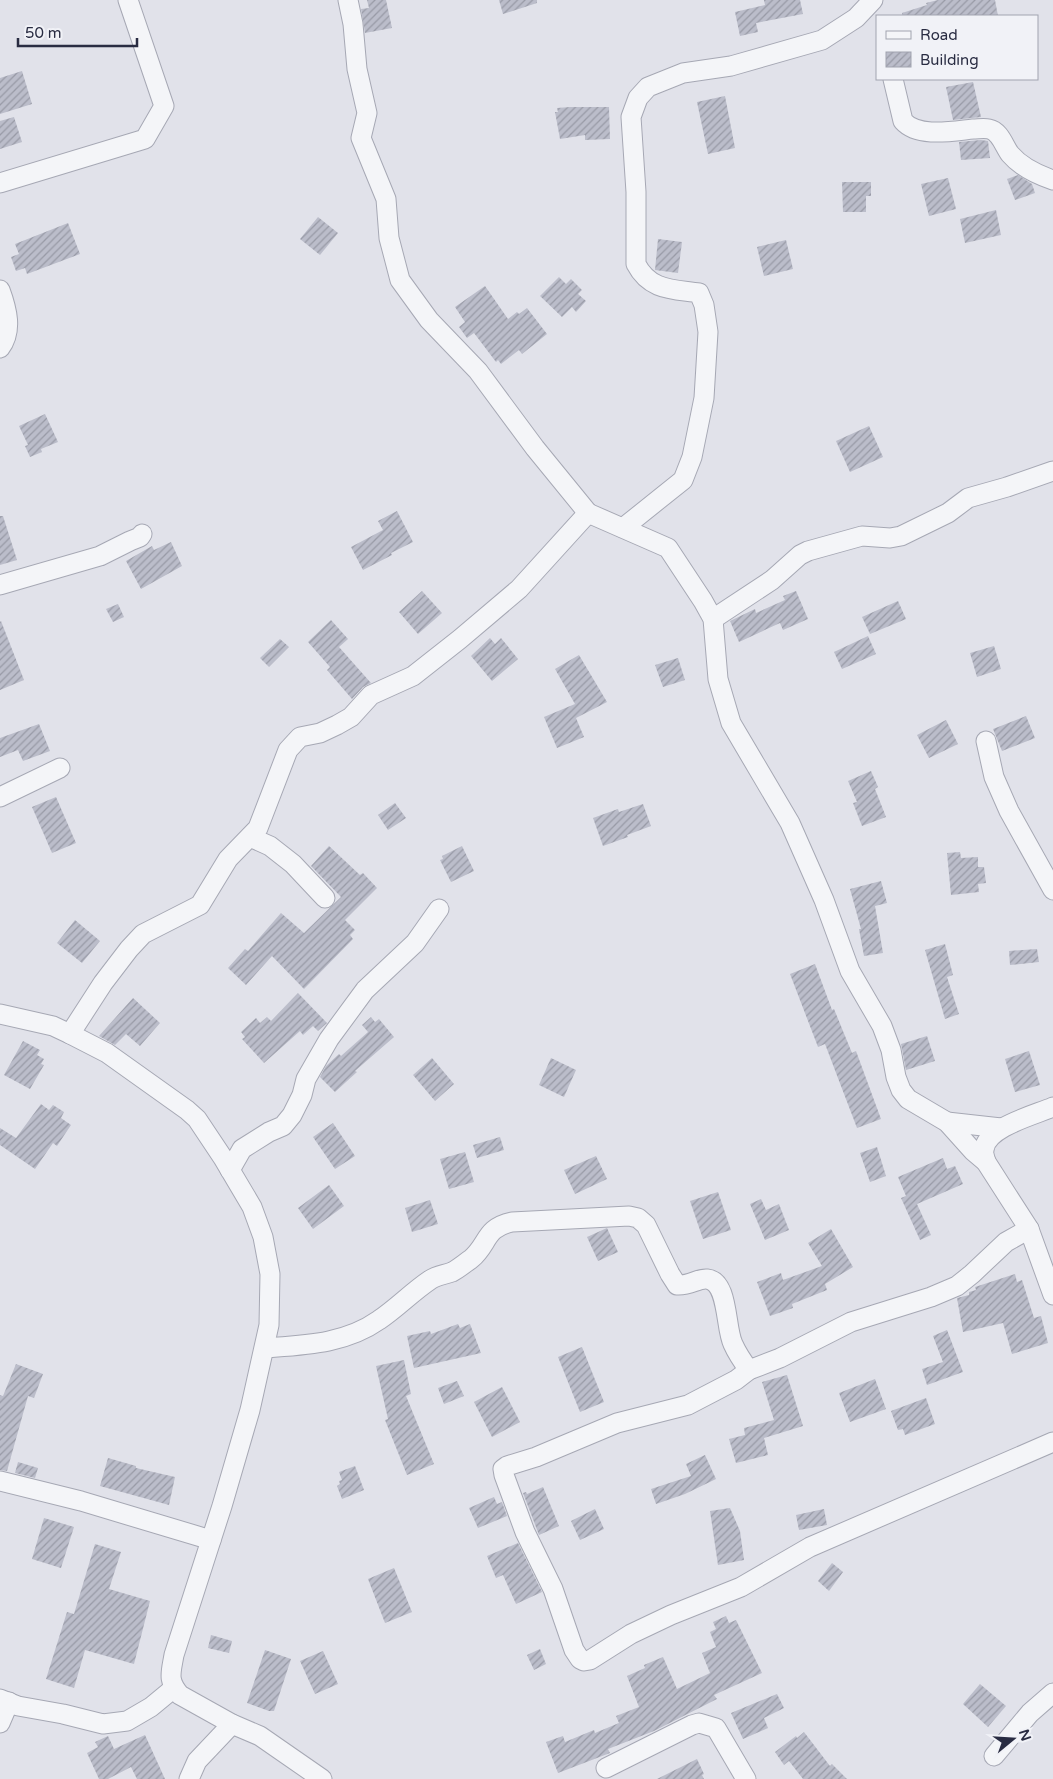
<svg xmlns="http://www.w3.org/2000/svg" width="1053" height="1779" font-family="'Varela Round',sans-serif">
  <defs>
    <pattern id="building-hatch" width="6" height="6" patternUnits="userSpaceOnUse" patternTransform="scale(1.25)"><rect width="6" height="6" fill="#bbbdca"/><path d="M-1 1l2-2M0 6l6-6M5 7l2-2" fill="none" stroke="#989aa6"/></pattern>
  </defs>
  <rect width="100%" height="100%" fill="#e1e2ea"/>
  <g fill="url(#building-hatch)">
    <polygon points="367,0 386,0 392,28 365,33 361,9 369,8"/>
    <polygon points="499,0 537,0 537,3 503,14"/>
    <polygon points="764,0 800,0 803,14 756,23 758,32 740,36 735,12 765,5"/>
    <polygon points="938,0 995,0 998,16 902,16 902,13 927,5 926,3"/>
    <polygon points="22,71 32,104 0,114 0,78"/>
    <polygon points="973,82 981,117 953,120 946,87"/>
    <polygon points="725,96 735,148 708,154 697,102"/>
    <polygon points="570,107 609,107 610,139 585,140 585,135 560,139 555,112 558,112 557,108"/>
    <polygon points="14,117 22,142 0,149 0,121"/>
    <polygon points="981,140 988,141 990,158 961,160 959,142"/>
    <polygon points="1018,175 1032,184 1035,193 1015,200 1007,179"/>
    <polygon points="948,178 956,209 929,216 921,184"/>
    <polygon points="842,182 871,182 871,196 866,196 866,212 843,212"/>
    <polygon points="996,210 1001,235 965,243 960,219"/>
    <polygon points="318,217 338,233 320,255 300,239"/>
    <polygon points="68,223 80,254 27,274 25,268 16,271 11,257 19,254 15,244"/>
    <polygon points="658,239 682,242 678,273 655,270"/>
    <polygon points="786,240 793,269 764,276 757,247"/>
    <polygon points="559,277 566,284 571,279 582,290 578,294 586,301 576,312 572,307 562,317 540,296"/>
    <polygon points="485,286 508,319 517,312 519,314 527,308 547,334 522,354 519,350 501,364 498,360 496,362 474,333 467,338 459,327 465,322 455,307"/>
    <polygon points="45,414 58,442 41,449 42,452 30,457 25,446 28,445 19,426"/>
    <polygon points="869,426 883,457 850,472 836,441"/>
    <polygon points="397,511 413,542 391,553 392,555 363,570 351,547 383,530 378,521"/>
    <polygon points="0,516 3,516 17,560 0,565"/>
    <polygon points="171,542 182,566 141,589 126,561 152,546 154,550"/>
    <polygon points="422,591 442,613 418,634 399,612"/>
    <polygon points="796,591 808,619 783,630 780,623 739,642 730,621 755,609 756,613 785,600 783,596"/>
    <polygon points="898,601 906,619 870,634 862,617"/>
    <polygon points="118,604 124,617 113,622 106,609"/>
    <polygon points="331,620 348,639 339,647 371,683 363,687 352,699 327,670 330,667 308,642"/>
    <polygon points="1,621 24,680 0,690 0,622"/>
    <polygon points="868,636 876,654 842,669 834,652"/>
    <polygon points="490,638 495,644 501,638 518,659 492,681 471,656"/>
    <polygon points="280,639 289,647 269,667 260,658"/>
    <polygon points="994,646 1001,669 977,677 970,653"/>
    <polygon points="579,655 607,702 576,718 584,737 557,748 544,717 575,704 555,669"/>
    <polygon points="678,658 685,680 663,687 655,665"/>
    <polygon points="1026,716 1035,738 1002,751 993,729"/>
    <polygon points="946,720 958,744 929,758 917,735"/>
    <polygon points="39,724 50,751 23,761 18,750 0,757 0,738"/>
    <polygon points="871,771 878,787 875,789 886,817 862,826 853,803 857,802 848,781"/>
    <polygon points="56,797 76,843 52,853 32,807"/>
    <polygon points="395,803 406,818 388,830 378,815"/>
    <polygon points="643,804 651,826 627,835 628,837 603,846 593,818 618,809 619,812"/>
    <polygon points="329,846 360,875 363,873 377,888 345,920 355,930 350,935 353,939 304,989 272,956 246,985 228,968 245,949 248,951 281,913 304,933 341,897 311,866"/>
    <polygon points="462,846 474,871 451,882 440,860 443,859 442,856"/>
    <polygon points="960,852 961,858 978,857 978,867 984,867 986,883 978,884 979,892 951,895 947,853"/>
    <polygon points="881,881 887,903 875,906 883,953 864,956 859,929 861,929 850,889"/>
    <polygon points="75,920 100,941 82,963 57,943"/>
    <polygon points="945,944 953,975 947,977 959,1014 945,1019 925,950"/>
    <polygon points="1037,949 1039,962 1010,965 1009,951"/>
    <polygon points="815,964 832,1010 834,1009 852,1053 856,1051 881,1119 857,1128 825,1044 818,1047 790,974"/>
    <polygon points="298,993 327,1023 318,1031 313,1026 303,1035 300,1031 264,1063 242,1039 245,1037 241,1032 256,1018 260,1023 267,1017 271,1021"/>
    <polygon points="133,998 160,1023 140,1046 126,1034 115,1045 99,1036"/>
    <polygon points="371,1017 375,1022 379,1019 394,1037 355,1071 357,1072 335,1092 320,1077 326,1066 339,1054 341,1056 368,1032 362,1025"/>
    <polygon points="927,1036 935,1061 906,1070 901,1044"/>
    <polygon points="23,1041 40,1050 37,1055 44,1059 41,1064 44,1065 30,1089 4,1075"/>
    <polygon points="1029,1051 1040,1085 1015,1092 1005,1059"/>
    <polygon points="432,1058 454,1084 435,1101 413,1075"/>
    <polygon points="551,1058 576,1070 564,1097 539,1085"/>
    <polygon points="41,1104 49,1110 53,1105 64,1112 61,1118 71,1125 57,1146 53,1143 35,1169 0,1145 0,1128 16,1138"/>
    <polygon points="333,1123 355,1156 335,1169 313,1137"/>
    <polygon points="500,1137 504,1150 477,1158 473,1145"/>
    <polygon points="877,1147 886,1176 870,1182 860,1153"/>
    <polygon points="465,1152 474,1182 449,1189 440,1159"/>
    <polygon points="596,1156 607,1179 575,1194 564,1170"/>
    <polygon points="943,1158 947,1169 955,1166 963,1184 917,1204 931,1235 920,1240 901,1198 906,1196 898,1177"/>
    <polygon points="329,1185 344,1206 313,1229 298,1208"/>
    <polygon points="718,1192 731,1230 703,1239 690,1201"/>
    <polygon points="761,1199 766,1210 779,1204 789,1230 765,1240 750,1204"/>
    <polygon points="430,1200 438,1224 412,1232 405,1208"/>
    <polygon points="607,1228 618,1252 598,1261 587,1237"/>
    <polygon points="831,1229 853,1267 825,1284 827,1290 792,1304 793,1308 770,1316 757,1282 781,1273 783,1280 822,1266 808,1243"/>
    <polygon points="1015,1274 1017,1282 1022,1280 1034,1318 1041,1316 1048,1343 1012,1354 1003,1323 963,1332 957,1298 969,1295 969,1292 976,1290 975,1287"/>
    <polygon points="458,1324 460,1328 470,1324 481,1353 414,1368 407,1336 430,1331 431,1334"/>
    <polygon points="947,1330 963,1372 927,1385 922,1369 943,1362 933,1336"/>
    <polygon points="582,1347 604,1402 580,1412 558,1357"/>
    <polygon points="404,1360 411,1394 406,1396 434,1464 407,1475 385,1420 388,1419 376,1366"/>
    <polygon points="16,1364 43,1374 34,1398 28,1396 7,1471 0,1470 0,1395 3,1396"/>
    <polygon points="787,1375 803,1426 764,1438 768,1455 736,1463 729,1439 745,1435 744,1428 774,1420 762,1382"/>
    <polygon points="875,1379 886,1409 850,1422 839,1393"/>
    <polygon points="457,1381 464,1396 444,1404 438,1388"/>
    <polygon points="502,1387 520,1422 492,1437 474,1402"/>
    <polygon points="926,1398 935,1424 905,1435 903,1429 898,1430 891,1411"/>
    <polygon points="705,1455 716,1479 685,1494 656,1504 651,1489 691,1476 686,1464"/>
    <polygon points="108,1458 136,1466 136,1468 175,1477 169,1505 100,1486"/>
    <polygon points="18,1462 38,1468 35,1478 15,1473"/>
    <polygon points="355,1466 364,1490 342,1499 337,1486 340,1484 339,1481 342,1480 339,1472"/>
    <polygon points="543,1487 559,1526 539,1535 523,1493 526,1492 527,1494"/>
    <polygon points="494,1497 497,1504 502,1502 507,1516 478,1528 469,1508"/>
    <polygon points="730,1508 740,1531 744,1560 718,1565 710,1511"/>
    <polygon points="595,1509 604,1529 580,1540 571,1521"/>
    <polygon points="824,1509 827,1525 799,1530 796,1515"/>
    <polygon points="44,1518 74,1527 61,1568 32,1559"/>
    <polygon points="518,1543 542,1592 516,1604 503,1575 496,1578 487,1556"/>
    <polygon points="95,1544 121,1552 109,1589 150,1601 134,1664 85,1650 74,1688 46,1679 67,1612 74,1614"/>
    <polygon points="832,1563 843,1572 829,1591 818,1581"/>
    <polygon points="394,1568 412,1612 385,1623 368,1579"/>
    <polygon points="726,1616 729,1623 736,1620 762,1673 714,1695 717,1699 654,1731 608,1749 610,1753 558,1773 546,1742 563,1736 565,1742 594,1730 595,1733 619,1723 616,1716 639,1707 627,1676 645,1668 644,1665 663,1657 677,1689 710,1673 702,1653 716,1647 710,1632 716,1629 713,1622"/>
    <polygon points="211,1635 232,1641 229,1653 208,1648"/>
    <polygon points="540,1649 546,1664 534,1670 527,1655"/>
    <polygon points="265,1650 291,1659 274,1711 269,1711 247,1703"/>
    <polygon points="323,1651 338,1684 315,1694 300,1661"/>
    <polygon points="980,1684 1006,1706 988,1727 963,1704"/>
    <polygon points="777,1694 784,1708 764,1718 768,1728 743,1739 731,1713"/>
    <polygon points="804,1732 830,1766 832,1764 847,1779 803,1779 789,1761 784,1765 775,1752 796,1736 797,1738"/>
    <polygon points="145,1735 165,1779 137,1779 131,1767 108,1779 99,1779 87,1753 98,1747 95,1742 108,1736 114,1749"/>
    <polygon points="697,1759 704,1774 702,1775 704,1779 657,1779"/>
  </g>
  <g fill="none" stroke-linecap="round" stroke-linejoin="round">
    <g stroke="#a6a8b4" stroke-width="21">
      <g id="street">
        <polyline points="348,0 353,24 357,69 367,113 361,138 386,199 389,238 400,280 429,320 478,371 535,448 588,513"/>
        <path d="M893 79 903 121C918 138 953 131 973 129 978 129 984 128 989 129 1000 131 1004 146 1010 154 1021 167 1038 175 1053 180"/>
        <polyline points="0,183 145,139 164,106 128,0"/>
        <path d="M0 290C7 309 13 331 0 348"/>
        <path d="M623 528 683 480 692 457 704 398 708 332 704 305 699 293C673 289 650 291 636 264V192L631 117 638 98 648 87 683 73 731 66 822 40 856 18 873 0"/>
        <polyline points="0,585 100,556 130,541 140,537 142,534"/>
        <polyline points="713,619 772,580 800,555 808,551 862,536 890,538 901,536 948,513 968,498 1007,487 1053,471"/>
        <polyline points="986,741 994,777 1009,811 1053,890"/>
        <polyline points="0,797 60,768"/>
        <polyline points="250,837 270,846 293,864 325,898"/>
        <path d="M0 1014 53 1026 70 1034 107 1053 187 1110 197 1119 223 1158 252 1207 263 1237 270 1274 269 1325 250 1410 222 1506 174 1655C171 1673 167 1680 180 1695L232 1724 260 1736 322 1779"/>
        <polyline points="70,1034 103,983 129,949 143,934 200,905 228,859 258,828 288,750 300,737 320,733 337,725 351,717 371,695 413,676 460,639 519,589 588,513 668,548 703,601 713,619 718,679 731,723 790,823 824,900 850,971 882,1026 891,1050 896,1077 901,1090 908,1099 947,1122 973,1151 986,1162 1029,1229 1053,1295"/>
        <polyline points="947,1122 1001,1128"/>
        <path d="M986 1162C985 1158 983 1153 984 1150 986 1127 1035 1115 1053 1107"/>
        <polyline points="230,1170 242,1149 269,1132 283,1126 292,1115 302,1095 306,1079 329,1039 365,990 415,943 439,909"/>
        <polyline points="1029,1229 1006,1242 972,1274 957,1286 931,1297 851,1322 780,1358 749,1370 736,1380 688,1405 617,1423 536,1457 507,1466 503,1469 504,1475 525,1532 553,1589 574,1650 580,1659 584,1661 590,1660 631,1634 671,1615 741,1587 810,1547 1053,1442"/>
        <path d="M265 1348C305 1345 345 1344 379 1320 397 1308 412 1292 430 1280 437 1275 444 1275 452 1272 458 1269 465 1263 471 1259 489 1244 484 1228 512 1222L629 1216 638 1218 646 1225 670 1274 677 1285C690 1286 698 1278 707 1279 729 1281 725 1328 733 1344 737 1353 743 1362 749 1370"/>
        <polyline points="0,1481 81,1501 211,1540"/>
        <polyline points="0,1699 18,1706 63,1714 103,1724 127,1721 151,1707 174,1688"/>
        <polyline points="0,1723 9,1702"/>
        <polyline points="994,1756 1030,1713 1053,1693"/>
        <polyline points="606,1768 692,1725 699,1723 716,1728 746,1779"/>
        <polyline points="189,1779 197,1761 232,1724"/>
      </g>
    </g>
    <use href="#street" stroke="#f4f5f8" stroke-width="19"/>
  </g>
  <rect x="876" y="15" width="162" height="65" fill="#f1f2f7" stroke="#a1a3af"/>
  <rect x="886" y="31" width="25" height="8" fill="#f4f5f8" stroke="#a1a3af"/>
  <text x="920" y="40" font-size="15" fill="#292c42">Road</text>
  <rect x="886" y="52" width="25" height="15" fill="url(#building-hatch)" stroke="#a1a3af"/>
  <text x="920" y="65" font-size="15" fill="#292c42">Building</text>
  <g transform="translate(1013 1739) rotate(72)" stroke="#f1f2f7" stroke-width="4" paint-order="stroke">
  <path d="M0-4L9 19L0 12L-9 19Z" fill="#292c42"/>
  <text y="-8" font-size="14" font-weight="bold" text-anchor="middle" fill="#292c42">N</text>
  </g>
  <path d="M18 38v8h119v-8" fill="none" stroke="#292c42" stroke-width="2.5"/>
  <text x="25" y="38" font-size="15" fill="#292c42" stroke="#f1f2f7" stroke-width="4" paint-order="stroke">50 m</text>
</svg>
